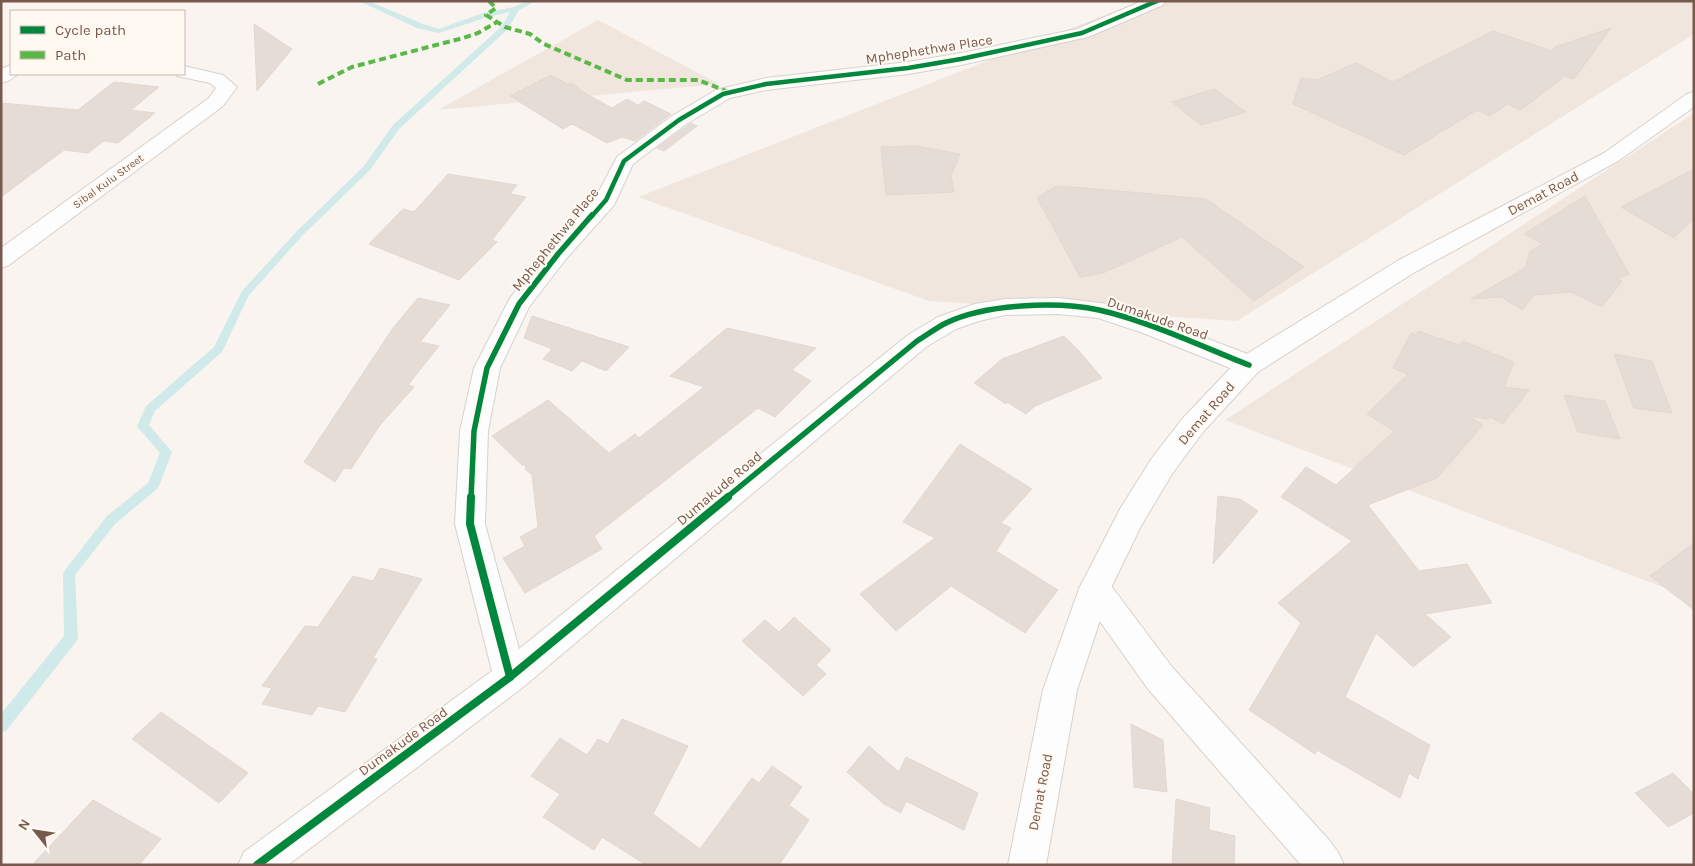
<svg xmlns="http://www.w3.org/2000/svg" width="1695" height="866" font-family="Karla,sans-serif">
  <rect width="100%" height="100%" fill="#f9f4ef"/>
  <g fill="#f1e6dd">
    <polygon points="1141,1 1694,1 1694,34 1237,321 929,301 638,197"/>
    <polygon points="598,20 719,84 438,110"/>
    <polygon points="1694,113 1694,599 1225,420"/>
  </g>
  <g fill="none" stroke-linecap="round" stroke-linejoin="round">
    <polygon fill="#d0eae9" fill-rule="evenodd" points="359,1 368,1 423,24 439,29 483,13 514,7 527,1 536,1 519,10 508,29 399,129 370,170 302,236 249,295 222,352 155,411 149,425 172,452 159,486 157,489 115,524 75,575 78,638 76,642 6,731 1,733 1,714 64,636 63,574 65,570 107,516 148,483 160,453 137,426 146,406 214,347 242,291 296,232 364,166 393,125 502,26 510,12 488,17 439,33 417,28"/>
  </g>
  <g fill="#e6dcd6" stroke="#e2d7d1">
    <polygon points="254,24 292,49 257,91"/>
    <polygon points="1611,28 1574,79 1565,76 1521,110 1508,104 1490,116 1477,110 1404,155 1293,104 1301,78 1317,80 1356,63 1393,82 1493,31 1552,51 1555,47"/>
    <polygon points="551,75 567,84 573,84 583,92 612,108 627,99 638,105 644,101 671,114 635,141 622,137 607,143 572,124 563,129 510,96"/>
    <polygon points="114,82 159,87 131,110 155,113 118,143 104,141 88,153 64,150 1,197 1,103 78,110"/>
    <polygon points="1214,89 1246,112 1201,125 1172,102"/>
    <polygon points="691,123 697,126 664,151 657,148"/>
    <polygon points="916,146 960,154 951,176 954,192 886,195 881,147"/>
    <polygon points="1694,169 1694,218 1674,238 1621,207"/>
    <polygon points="448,174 517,185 510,194 526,197 492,240 497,242 459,280 369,244 403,209 414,212"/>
    <polygon points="1063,186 1206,199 1304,267 1254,301 1182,237 1103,273 1080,277 1037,198 1054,187"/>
    <polygon points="1585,196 1629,274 1617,279 1622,281 1602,307 1572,292 1534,295 1522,310 1501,297 1471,299 1525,268 1530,251 1543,244 1524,234"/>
    <polygon points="418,298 450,305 420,342 439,346 408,385 414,387 380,425 351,469 344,468 335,482 304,462 393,328"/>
    <polygon points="532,316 604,339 629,347 606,371 582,361 572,371 543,359 552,349 524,338"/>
    <polygon points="727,328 816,348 792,370 811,381 775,417 758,408 594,536 602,549 525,593 503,558 525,546 520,537 538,527 532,475 525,469 526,465 522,465 492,436 548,400 609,453 635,434 639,438 704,387 670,376"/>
    <polygon points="1418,331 1459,345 1463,341 1514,362 1504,387 1529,390 1503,424 1490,417 1488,419 1469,416 1483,425 1437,478 1368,505 1419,571 1467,564 1492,603 1425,614 1451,637 1413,667 1376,633 1345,697 1430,745 1418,779 1409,773 1400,798 1317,750 1315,754 1249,710 1301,623 1278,603 1352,541 1281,497 1306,467 1336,485 1394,431 1367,414 1408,374 1393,368 1411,333 1416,335"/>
    <polygon points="1064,336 1079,351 1102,378 1035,406 1026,414 1007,402 1006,404 974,383 1002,359"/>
    <polygon points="1614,354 1652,361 1672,413 1634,408"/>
    <polygon points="1564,395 1605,401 1620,439 1578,432"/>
    <polygon points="960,444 1032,489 1001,523 1011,528 996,551 1058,590 1025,633 951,586 896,631 860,594 935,538 903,522"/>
    <polygon points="1218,496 1240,499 1258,511 1213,564"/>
    <polygon points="1694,543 1694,610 1650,576"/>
    <polygon points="380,568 422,579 373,658 377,659 345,712 318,706 312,715 262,704 272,688 262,686 305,626 318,627 353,576 373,581"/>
    <polygon points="794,617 831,650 816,665 826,674 803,696 742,641 765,620 779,632"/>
    <polygon points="161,712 248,773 219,803 132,739"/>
    <polygon points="622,719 688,746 653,814 700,849 752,778 759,783 772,766 802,787 789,805 809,820 779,865 646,865 602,837 594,850 543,817 560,794 531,776 560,738 587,755 598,739 608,744"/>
    <polygon points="1131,724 1163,740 1167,792 1134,787"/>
    <polygon points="869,746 899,772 906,757 978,793 964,830 906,801 901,813 884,804 847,772"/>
    <polygon points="1673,773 1694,794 1694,813 1668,827 1635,793"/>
    <polygon points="1176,799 1210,808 1209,830 1235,836 1234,865 1172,865"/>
    <polygon points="93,800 161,839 139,865 32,865"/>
  </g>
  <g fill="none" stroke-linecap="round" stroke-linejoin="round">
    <g stroke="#d8d1cc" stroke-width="2">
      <g id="minor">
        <polygon points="1142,1 1165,1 1163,5 1088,37 961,65 908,74 766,90 730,98 686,124 633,164 614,205 566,259 529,307 500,368 488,431 485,524 519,649 908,335 938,317 975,304 1005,299 1059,298 1108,304 1161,321 1258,358 1262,365 1258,372 1249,374 1240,372 1143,333 1098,318 1059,314 1005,315 979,321 956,329 926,347 522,688 288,865 238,865 244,852 492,671 455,524 460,431 474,368 510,298 550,249 596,197 617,157 672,116 716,90 766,78 908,62 961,53 1077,29"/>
        <polygon points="11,65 11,74 18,74 8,81 1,83 1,69"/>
        <polygon points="184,66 223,75 237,87 223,106 9,265 1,268 1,248 209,98 216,88 210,83 177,76 176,74 184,74"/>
        <polygon points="1095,575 1106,579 1172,667 1329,840 1338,852 1344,865 1301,865 1148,689 1084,599 1079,589 1084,579"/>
      </g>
    </g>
    <g stroke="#d8d1cc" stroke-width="2">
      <polygon id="tertiary" points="1694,92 1694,107 1618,161 1415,272 1258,372 1203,432 1172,474 1141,526 1110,590 1077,690 1046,865 1008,865 1043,690 1079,589 1120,509 1152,458 1183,418 1240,358 1399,260 1604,153 1687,94"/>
    </g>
    <use href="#minor" fill="#fefdfd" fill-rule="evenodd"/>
    <use href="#tertiary" fill="#fefdfd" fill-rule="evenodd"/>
    <g stroke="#58b947" stroke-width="4" stroke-dasharray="7 4" stroke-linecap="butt">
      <polyline points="489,1 496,8 486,15 505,27 530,34 544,44 627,80 698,80 729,92"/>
      <polyline points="318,84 352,67 463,38 478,33 497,22"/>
    </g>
    <g stroke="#fff9f2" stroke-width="7">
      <polyline id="cycleway-far2" points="591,217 606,200 624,161 679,120 723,94 766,84 908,68 961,59 1082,33 1157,1"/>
    </g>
    <g stroke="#fff9f2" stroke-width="9">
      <g id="cycleway-far1">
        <polyline points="471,498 474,431 487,368 519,304 558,254 592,215"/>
        <path d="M726 498 917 341C927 335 936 328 946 323 985 304 1057 301 1099 310 1148 321 1203 347 1249 365"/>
      </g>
    </g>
    <g stroke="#fff9f2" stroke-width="11">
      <g id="cycleway">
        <polyline points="471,497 470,524 510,677"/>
        <polyline points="257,865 510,677 728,497"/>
      </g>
    </g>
    <use href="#cycleway-far2" stroke="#00873e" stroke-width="4.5"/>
    <use href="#cycleway-far1" stroke="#00873e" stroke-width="5.5"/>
    <use href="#cycleway" stroke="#00873e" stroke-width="8"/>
  </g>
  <g text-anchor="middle" stroke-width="4" stroke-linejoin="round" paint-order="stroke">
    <g font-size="11" fill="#78594d" stroke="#fff9f2">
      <text transform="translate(108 181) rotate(-36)" y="4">Sibal Kulu Street</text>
    </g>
    <g font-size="14" fill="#78594d" stroke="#fff9f2">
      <text transform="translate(929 49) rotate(-9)" y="5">Mphephethwa Place</text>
      <text transform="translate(1543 193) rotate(-28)" y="5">Demat Road</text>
      <text transform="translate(555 239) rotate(-51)" y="5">Mphephethwa Place</text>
      <text transform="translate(1158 318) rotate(19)" y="5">Dumakude Road</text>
      <text transform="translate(1206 413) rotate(-49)" y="5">Demat Road</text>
      <text transform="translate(719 488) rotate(-40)" y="5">Dumakude Road</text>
      <text transform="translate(403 741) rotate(-36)" y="5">Dumakude Road</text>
      <text transform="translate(1040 792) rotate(-79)" y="5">Demat Road</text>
    </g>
  </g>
  <rect width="1695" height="866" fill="none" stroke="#78594d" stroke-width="5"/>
  <rect x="10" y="10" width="175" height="65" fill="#fff9f2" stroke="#c9b9b0"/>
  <rect x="20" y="26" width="25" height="8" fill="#00873e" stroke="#c9b9b0"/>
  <text x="55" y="35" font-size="15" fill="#78594d">Cycle path</text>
  <rect x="20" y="51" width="25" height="8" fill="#58b947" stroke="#c9b9b0"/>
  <text x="55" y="60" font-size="15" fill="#78594d">Path</text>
  <g transform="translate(35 831) rotate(300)" stroke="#fff9f2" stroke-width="4" paint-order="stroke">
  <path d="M0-4L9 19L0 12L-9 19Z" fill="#78594d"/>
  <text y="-8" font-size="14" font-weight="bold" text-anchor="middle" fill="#78594d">N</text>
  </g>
</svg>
